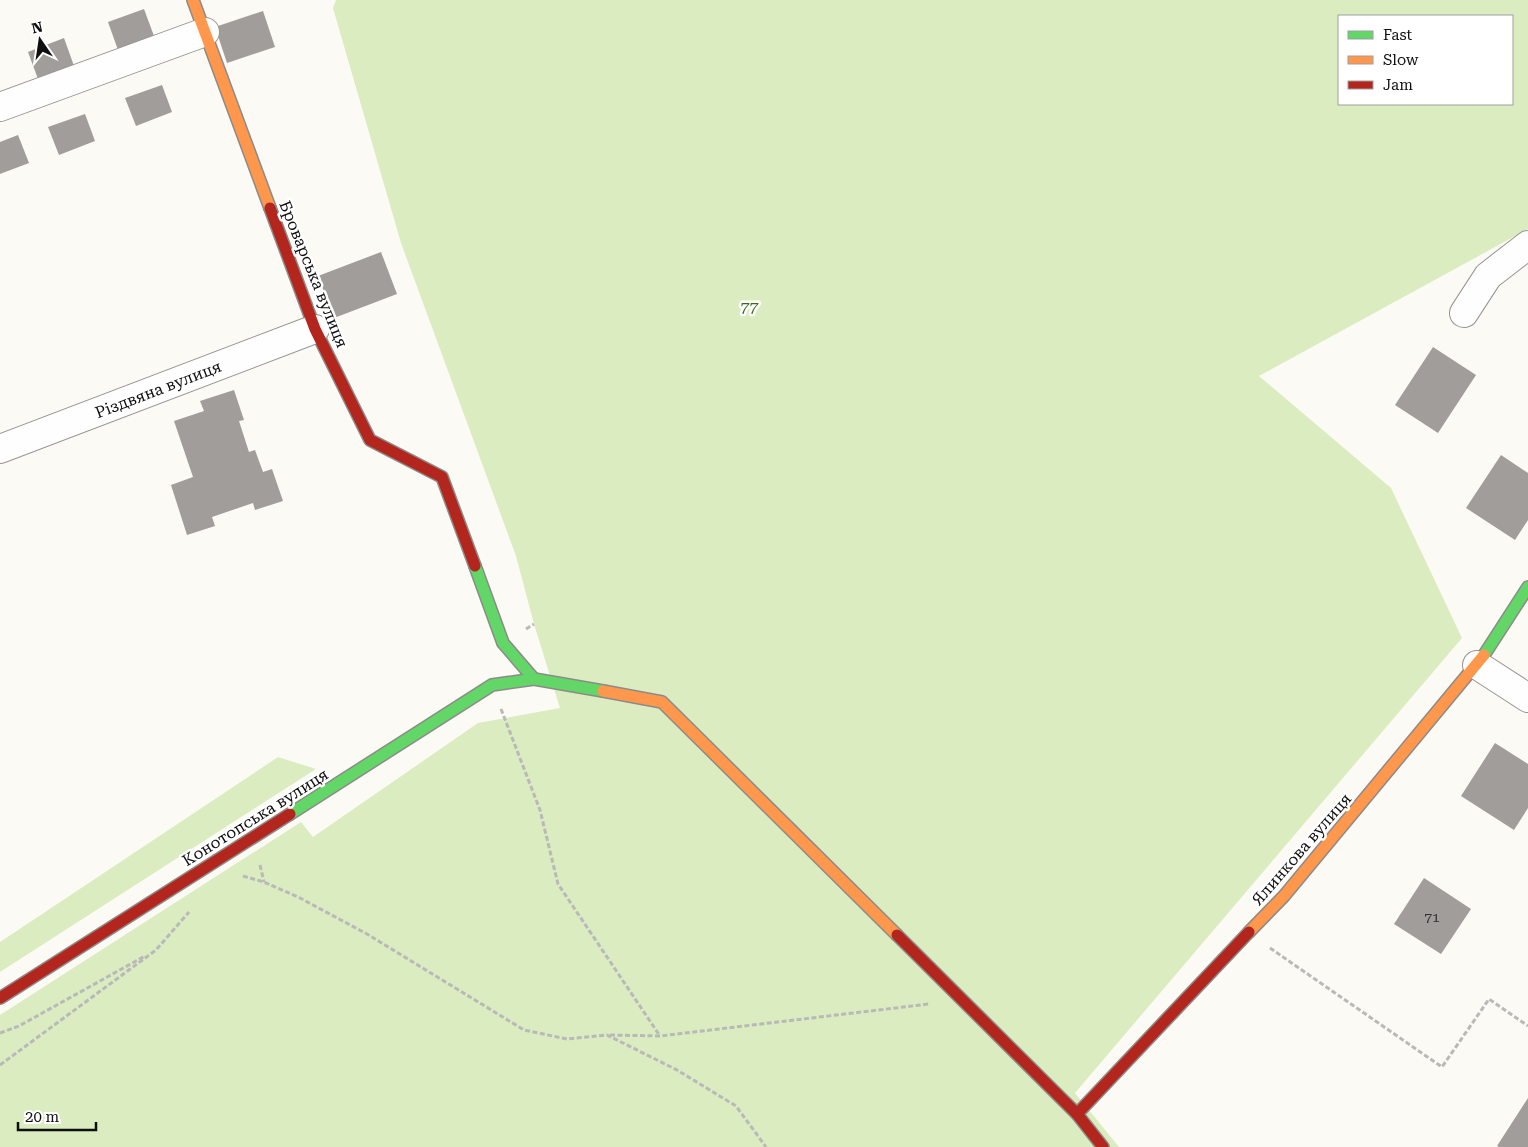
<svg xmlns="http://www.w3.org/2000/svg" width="1528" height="1147" font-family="'Roboto Serif',serif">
  <rect width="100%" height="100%" fill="#fcfaf5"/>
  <g fill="#dbecc0" fill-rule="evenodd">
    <path d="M336 0H1528V229L1259 376 1391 488 1462 638 1075 1093 1119 1147H0V1015L301 822 313 837 478 723 560 708 534 624 516 556 401 243 333 8ZM1339 16H1512V104H1339Z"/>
    <polygon points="278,757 316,769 0,972 0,942"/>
  </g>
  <g fill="#a09d9a">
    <polygon points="144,9 154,36 118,50 108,22"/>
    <polygon points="263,11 275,47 227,63 215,27"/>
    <polygon points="64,38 74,66 38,79 28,52"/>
    <polygon points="162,85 172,112 136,126 125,98"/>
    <polygon points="85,114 95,141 59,155 48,127"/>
    <polygon points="18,135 29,163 0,174 0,142"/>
    <polygon points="381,252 397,294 334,318 318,276"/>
    <polygon points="1433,347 1476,375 1438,433 1395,405"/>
    <polygon points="234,390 244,420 239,421 249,452 255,450 263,472 272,469 283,501 255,510 253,503 212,517 215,526 187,535 171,485 193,477 174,421 204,411 200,401"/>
    <polygon points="1501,455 1528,473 1528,520 1515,540 1466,508"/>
    <polygon points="1495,743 1528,764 1528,808 1514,830 1461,796"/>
    <polygon points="1424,878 1471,909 1441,954 1394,924"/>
    <polygon points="1528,1098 1528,1147 1499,1147 1497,1146"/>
  </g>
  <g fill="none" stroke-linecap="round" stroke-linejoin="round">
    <g stroke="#969593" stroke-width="30">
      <g id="street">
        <polyline points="0,107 205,32"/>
        <polyline points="1464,313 1488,276 1528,245"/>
        <polyline points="0,449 315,329"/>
        <polyline points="1477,665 1528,698"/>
      </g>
    </g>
    <g stroke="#8c8b89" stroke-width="14">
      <g id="fast">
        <polyline points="475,566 503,643 534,679"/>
        <polyline points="1484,655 1528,587"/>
        <polyline points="290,814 492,685 534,679 603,691"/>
      </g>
    </g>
    <g stroke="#8c8b89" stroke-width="14">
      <g id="slow">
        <polyline points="193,0 270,208"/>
        <polyline points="603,691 662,702 897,935"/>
        <polyline points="1249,932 1284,896 1484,655"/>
      </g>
    </g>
    <g stroke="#8c8b89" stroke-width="14">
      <g id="jam">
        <polyline points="270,208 315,329 370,440 442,477 475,566"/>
        <polyline points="897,935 1077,1114 1103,1147"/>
        <polyline points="0,998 290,814"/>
        <polyline points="1077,1114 1249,932"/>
      </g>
    </g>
    <g stroke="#b9b9b8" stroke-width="3" stroke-dasharray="5 2.5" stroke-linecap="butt">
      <polyline points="526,629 534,624"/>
      <polyline points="501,709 540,810 558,884 660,1036"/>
      <polyline points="260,865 264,882"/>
      <polyline points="243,876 264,882 300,898 367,934 524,1030 567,1039 607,1035 677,1070 736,1106 766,1147"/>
      <polyline points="1270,948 1442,1067 1489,999 1528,1026"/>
      <polyline points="0,1033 19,1026 145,956"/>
      <polyline points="610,1035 660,1036 929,1004"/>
      <polyline points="0,1065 156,950 189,912"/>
    </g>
    <use href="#street" stroke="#fffefe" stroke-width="28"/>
    <use href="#fast" stroke="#63d668" stroke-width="11"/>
    <use href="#slow" stroke="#ff974d" stroke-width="11"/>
    <use href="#jam" stroke="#b3261e" stroke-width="11"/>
  </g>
  <g text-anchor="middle" stroke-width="5" stroke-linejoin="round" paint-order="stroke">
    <g font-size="14" fill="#333232">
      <text x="1432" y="922">71</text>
    </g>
    <g font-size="16" fill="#0f0f0f" stroke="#fff">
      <text transform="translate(314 274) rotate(68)" y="6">Броварська вулиця</text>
      <text transform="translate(158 389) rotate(-21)" y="6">Різдвяна вулиця</text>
      <text transform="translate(255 817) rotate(-32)" y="6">Конотопська вулиця</text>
      <text transform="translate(1301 849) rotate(-49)" y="6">Ялинкова вулиця</text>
    </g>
    <g font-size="16" font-style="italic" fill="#356e19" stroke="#fff">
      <text x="749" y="312">77</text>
    </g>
  </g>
  <rect x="1338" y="15" width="175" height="90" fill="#ffffff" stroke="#9f9f9f"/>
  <rect x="1348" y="31" width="25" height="8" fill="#63d668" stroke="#9f9f9f"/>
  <text x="1383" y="40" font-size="15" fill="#0f0f0f">Fast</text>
  <rect x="1348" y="56" width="25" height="8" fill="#ff974d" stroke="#9f9f9f"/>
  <text x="1383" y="65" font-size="15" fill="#0f0f0f">Slow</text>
  <rect x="1348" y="81" width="25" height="8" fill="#b3261e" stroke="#9f9f9f"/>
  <text x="1383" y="90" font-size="15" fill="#0f0f0f">Jam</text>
  <g transform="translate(40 40) rotate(347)" stroke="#ffffff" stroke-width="4" paint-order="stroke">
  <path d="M0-4L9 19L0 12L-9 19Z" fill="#0f0f0f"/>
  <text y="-8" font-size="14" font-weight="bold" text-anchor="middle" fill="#0f0f0f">N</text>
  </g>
  <path d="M18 1122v8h78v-8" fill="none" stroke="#0f0f0f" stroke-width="2.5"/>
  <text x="25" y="1122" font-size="15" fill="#0f0f0f" stroke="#ffffff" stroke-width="4" paint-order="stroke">20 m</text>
</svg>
